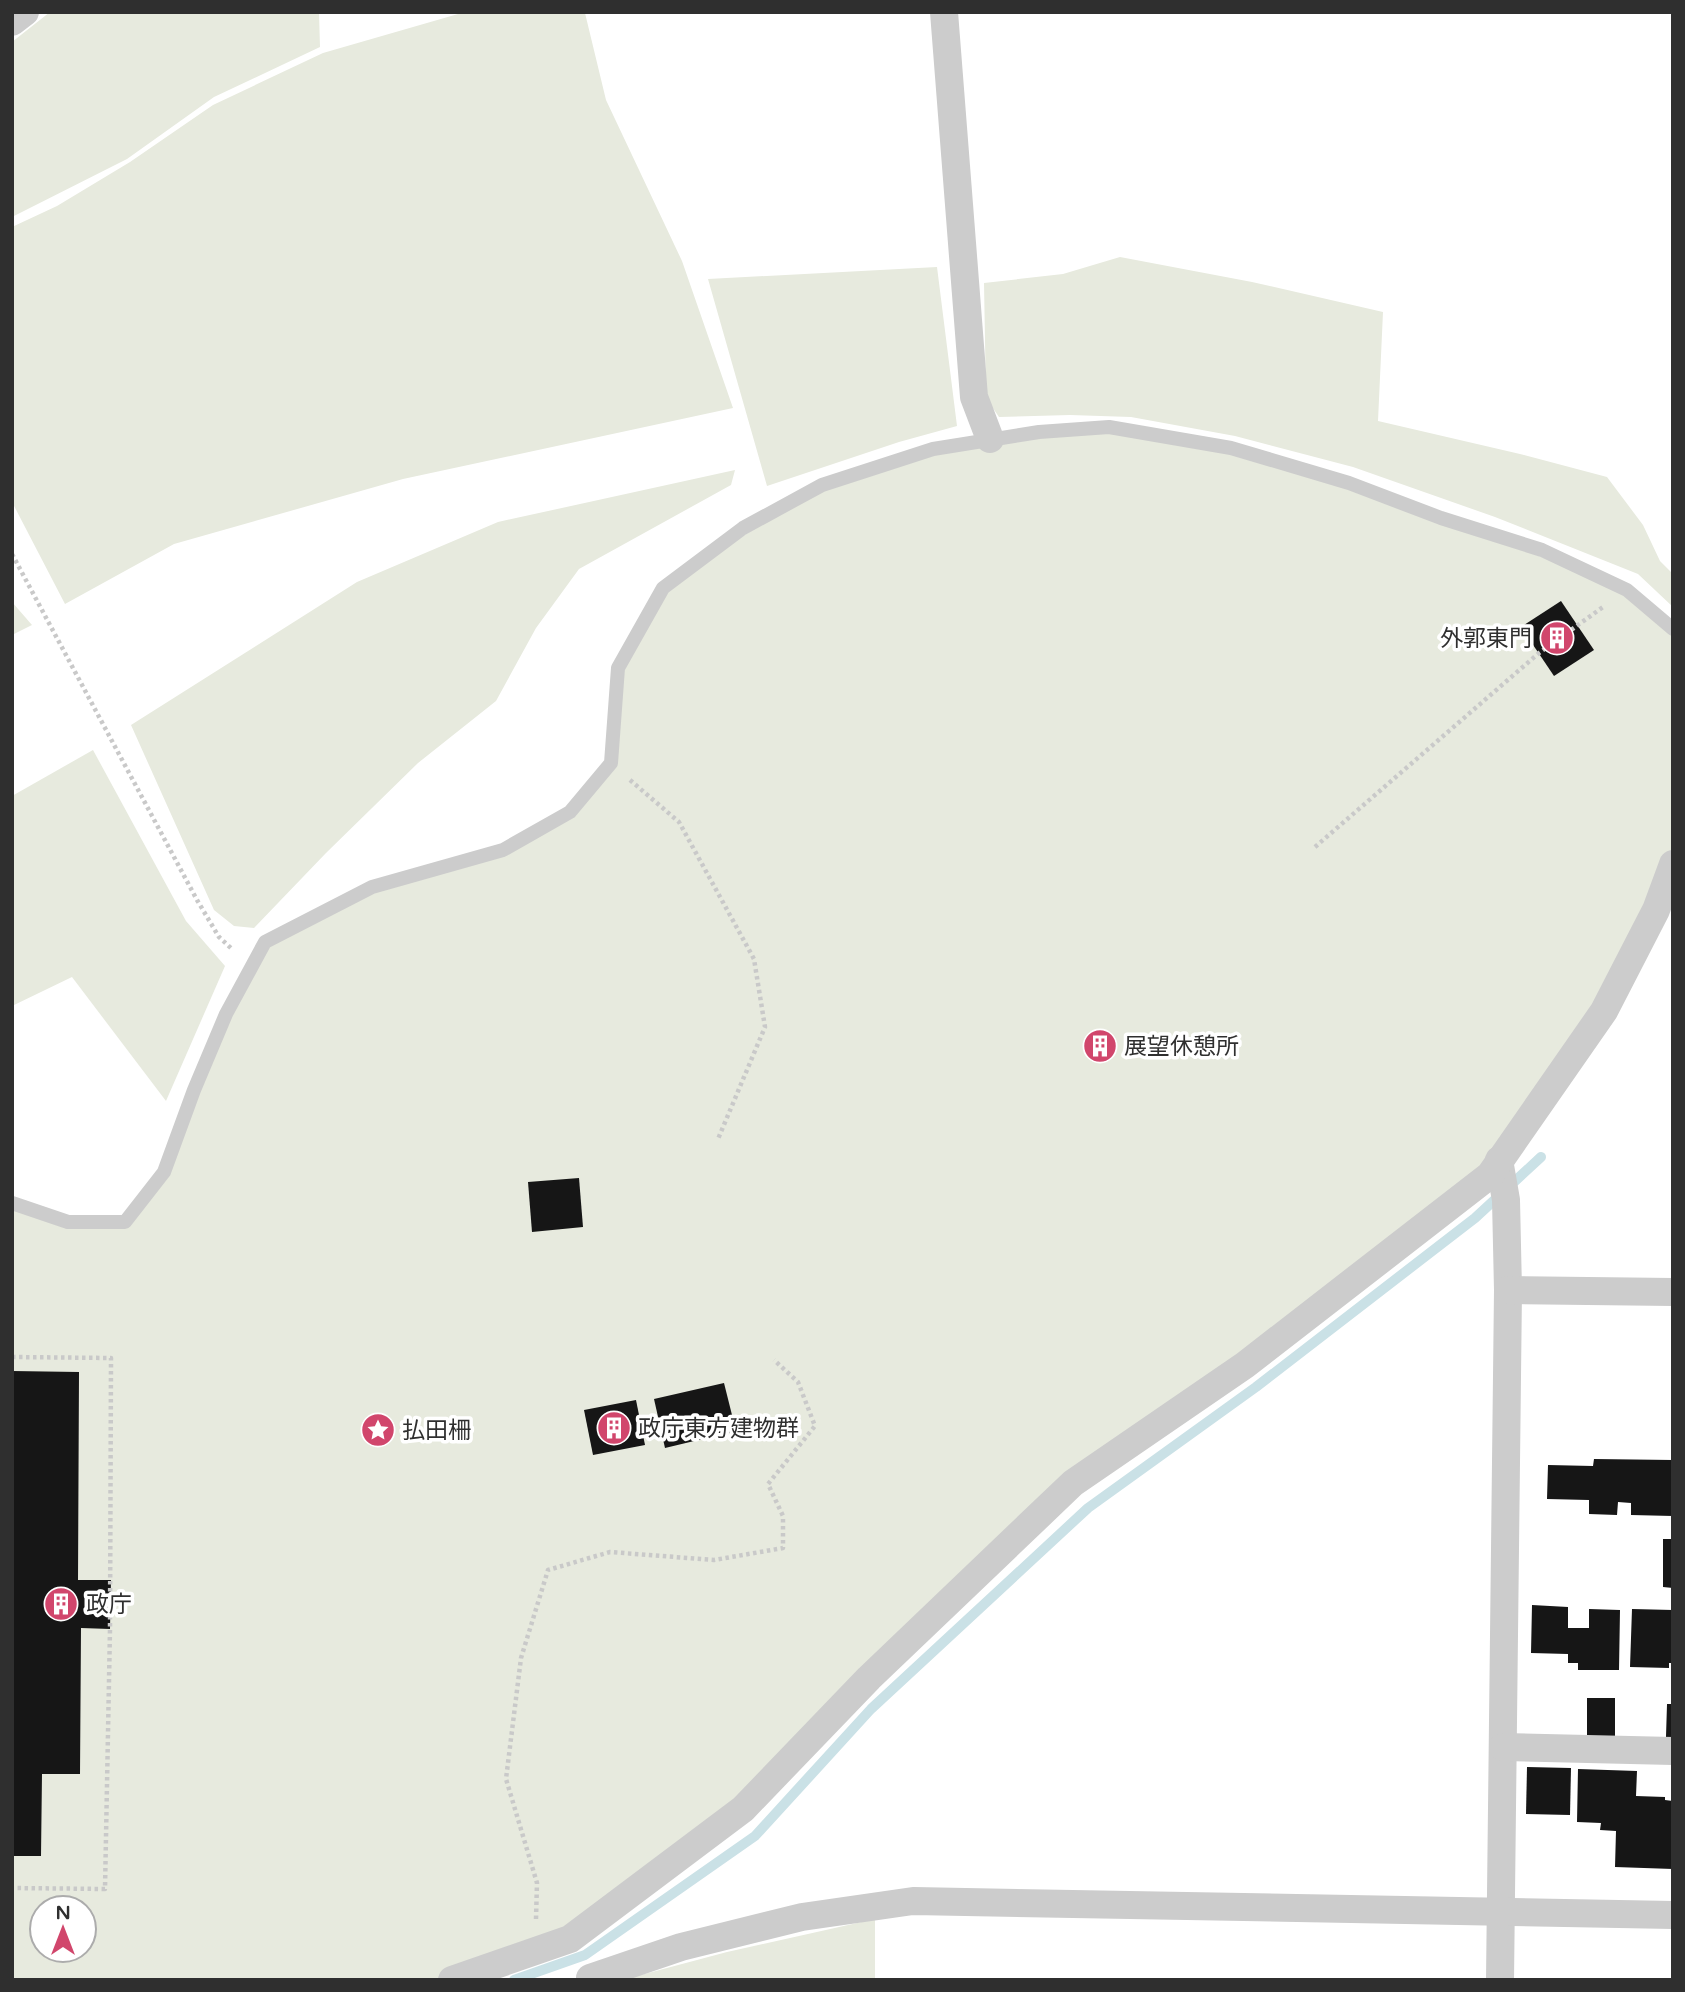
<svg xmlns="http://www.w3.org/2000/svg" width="1685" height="1992" font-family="'Varela Round','Noto Sans JP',sans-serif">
  <rect width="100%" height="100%" fill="#fff"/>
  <g fill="#e7eade" fill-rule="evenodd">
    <polygon points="50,12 319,12 320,47 214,97 127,159 12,217 12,42"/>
    <polygon points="465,12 585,13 606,100 682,261 733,408 403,479 174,544 65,604 12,502 12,227 57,206 130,162 213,105 323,53"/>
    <polygon points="1120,257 1252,282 1383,312 1378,421 1520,454 1607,477 1643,525 1660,561 1673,574 1673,607 1638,574 1495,517 1353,467 1235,436 1131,417 1070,415 999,417 986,398 984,283 1063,274"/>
    <polygon points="937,267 957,426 899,442 767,486 708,279"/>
    <path d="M1109 427 1231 448 1441 518 1627 590 1673 629V864L1656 910 1499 1160 1073 1483 743 1809 570 1939 452 1980H12V1203L68 1222H125L164 1172 194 1090 265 942 372 887 503 850 570 812 611 763 618 668 663 588 822 485 933 449ZM42 1908H84V1950H42Z"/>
    <polygon points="735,470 731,485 579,569 536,628 496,701 418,763 326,853 254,928 234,926 214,910 131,725 357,582 498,522"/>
    <polygon points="12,602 32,625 12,635"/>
    <polygon points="93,750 186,921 225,966 166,1101 72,977 12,1006 12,796"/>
    <polygon points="875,1919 875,1980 622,1980 727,1952"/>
  </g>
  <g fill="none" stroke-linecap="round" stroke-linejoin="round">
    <polyline stroke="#cae1e6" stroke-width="10" points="514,1980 585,1955 755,1836 871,1709 1088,1508 1256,1387 1475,1218 1541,1157"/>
  </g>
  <g fill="#161616">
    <polygon points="1561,601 1594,650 1554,676 1521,627"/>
    <polygon points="1101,1032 1115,1051 1098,1062 1085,1042"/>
    <polygon points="579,1178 583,1227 532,1232 528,1182"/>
    <polygon points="12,1371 79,1372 78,1580 111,1580 110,1629 81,1628 80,1774 42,1774 41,1856 12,1856"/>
    <polygon points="724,1383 736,1431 665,1448 654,1399"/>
    <polygon points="636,1400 645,1445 593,1455 584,1410"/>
    <polygon points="1594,1459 1673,1460 1673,1516 1631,1515 1631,1503 1618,1502 1617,1515 1589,1514 1589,1500 1547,1499 1548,1465 1593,1466"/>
    <polygon points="1663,1539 1673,1539 1673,1588 1663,1587"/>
    <polygon points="1532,1605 1568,1607 1568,1628 1589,1628 1589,1609 1620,1610 1619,1670 1578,1670 1578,1663 1568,1663 1568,1654 1531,1653"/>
    <polygon points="1632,1609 1673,1610 1673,1663 1669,1663 1669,1668 1630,1667"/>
    <rect x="1587" y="1698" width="28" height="39"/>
    <polygon points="1667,1704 1673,1704 1673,1737 1666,1737"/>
    <polygon points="1527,1767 1571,1768 1570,1815 1526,1814"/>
    <polygon points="1578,1769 1637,1771 1636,1796 1665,1797 1665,1800 1673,1801 1673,1869 1615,1867 1616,1831 1600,1830 1601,1823 1577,1822"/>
  </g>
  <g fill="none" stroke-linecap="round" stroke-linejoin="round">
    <g stroke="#c9c9c9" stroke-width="4.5" stroke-dasharray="3.5 3.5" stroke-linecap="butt">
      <polyline points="12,554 197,900 219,937 233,950"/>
      <polyline points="630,780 679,822 754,959 765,1027 718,1139"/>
      <polyline points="1315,847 1539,653 1603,607"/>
      <polyline points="12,1357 111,1358 110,1629 105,1889 12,1888"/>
      <polyline points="536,1919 537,1883 506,1779 521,1658 548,1570 610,1552 714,1560 783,1548 783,1516 768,1484 815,1426 798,1382 774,1360"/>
    </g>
    <polyline stroke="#ccc" stroke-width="14" points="12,1203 68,1222 125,1222 164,1172 194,1090 226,1014 265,942 372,887 503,850 570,812 611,763 618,668 663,588 743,528 822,485 933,449 1039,432 1109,427 1231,448 1349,483 1441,518 1542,550 1627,590 1673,629"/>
    <g stroke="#ccc" stroke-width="28">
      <polyline points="944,12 974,397 990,439"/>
      <polyline points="12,22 25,12"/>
      <polyline points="1499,1160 1506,1200 1508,1290 1500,1980"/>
      <polyline points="1508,1290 1673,1292"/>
      <polyline points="1503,1747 1673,1751"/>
      <polyline points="590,1978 681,1947 802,1917 913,1901 1673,1915"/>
      <polyline points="452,1980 570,1939 743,1809 869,1678 1073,1483 1245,1365 1490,1175 1604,1011 1656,910 1673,864"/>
    </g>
  </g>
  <defs>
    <g id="building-disc" transform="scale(1.75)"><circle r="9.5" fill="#d1466c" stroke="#fff"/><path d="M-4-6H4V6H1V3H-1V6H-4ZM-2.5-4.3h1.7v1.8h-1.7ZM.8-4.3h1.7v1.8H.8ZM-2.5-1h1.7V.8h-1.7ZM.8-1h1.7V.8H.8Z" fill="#fff"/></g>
    <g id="sight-disc" transform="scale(1.75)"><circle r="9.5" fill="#d1466c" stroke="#fff"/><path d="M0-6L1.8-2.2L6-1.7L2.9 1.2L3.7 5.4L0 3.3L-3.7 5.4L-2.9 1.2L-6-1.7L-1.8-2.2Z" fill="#fff"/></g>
  </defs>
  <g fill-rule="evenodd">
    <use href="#building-disc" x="1557" y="638"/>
    <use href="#building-disc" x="1100" y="1046"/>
    <use href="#building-disc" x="614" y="1428"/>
    <use href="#sight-disc" x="378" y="1430"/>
    <use href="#building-disc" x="61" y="1604"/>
  </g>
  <g text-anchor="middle" stroke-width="7" stroke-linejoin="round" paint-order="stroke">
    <g font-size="23" fill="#2f2f2f" stroke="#fff" text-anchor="start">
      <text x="1532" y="646" text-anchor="end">外郭東門</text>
      <text x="1124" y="1054">展望休憩所</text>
      <text x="638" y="1436">政庁東方建物群</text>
      <text x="402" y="1438">払田柵</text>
      <text x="86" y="1612">政庁</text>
    </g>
  </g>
  <rect width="1685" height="1992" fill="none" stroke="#2f2f2f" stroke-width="28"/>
  <g transform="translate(63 1929)"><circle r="33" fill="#ffffff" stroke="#acacac" stroke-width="2"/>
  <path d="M0-5L12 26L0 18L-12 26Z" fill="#d1466c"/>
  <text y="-10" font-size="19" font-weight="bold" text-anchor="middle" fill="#2f2f2f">N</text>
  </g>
</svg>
